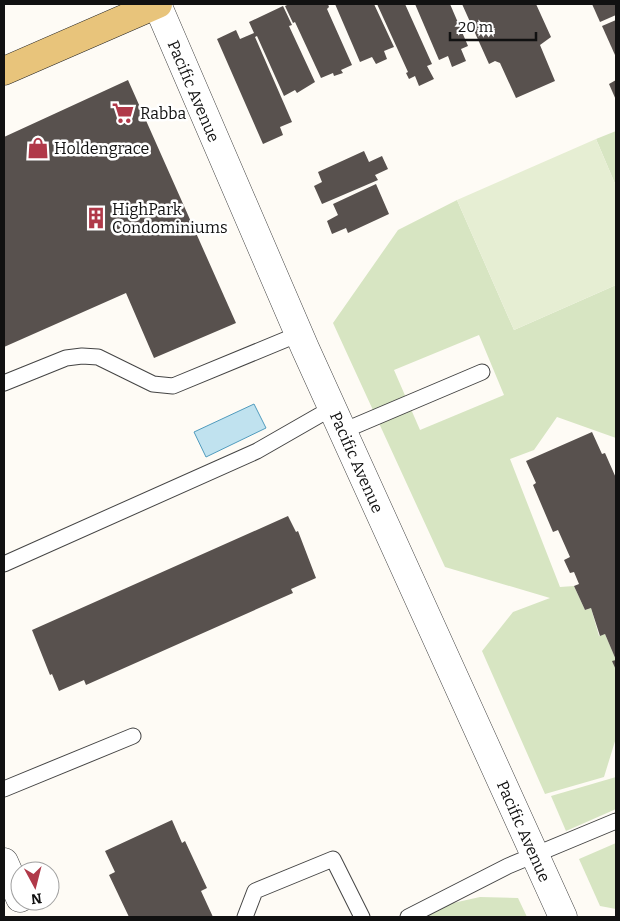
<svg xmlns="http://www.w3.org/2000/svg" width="620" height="921" font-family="Bitter,serif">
  <rect width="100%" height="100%" fill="#fefbf5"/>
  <g fill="#d7e5c2" fill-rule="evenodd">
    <polygon points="616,131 616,186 596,139"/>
    <path d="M457 200 514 330 616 285V438L557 417 534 450 510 459 560 587 574 586 585 610 591 608 599 636 605 634 616 660 613 662 616 670V738L604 777 545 794 482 651 513 612 550 598 445 567 333 323 398 230ZM479 335 504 395 420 430 394 370Z"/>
    <polygon points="616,777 616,809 566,831 551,796"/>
    <polygon points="616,843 616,909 600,906 579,859"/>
    <polygon points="480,897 518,898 527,917 423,917 453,903"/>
  </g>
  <polygon fill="#e6eed3" points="596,139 616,186 616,285 514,330 457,200"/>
  <polygon fill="#c0e2ef" stroke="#509bbd" points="254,404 266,428 206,457 194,432"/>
  <g fill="#58514e">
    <polygon points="289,4 328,4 329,7 327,9 352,65 341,70 343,73 334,76 333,73 321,78 295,22 293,23 285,6"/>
    <polygon points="335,4 374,4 394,47 384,51 387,59 376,64 372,57 360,62"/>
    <polygon points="377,4 405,4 432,64 427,66 434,79 419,86 415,76 409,79 406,73 408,72"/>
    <polygon points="415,4 450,4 468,46 461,49 466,61 452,67 448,56 439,60"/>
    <polygon points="462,4 536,4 551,37 540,45 555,81 516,98 500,63 495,61 489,64"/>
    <polygon points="592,4 616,4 616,15 600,22"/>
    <polygon points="283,6 292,25 289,26 315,82 297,93 295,90 284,96 257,36 255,37 292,122 280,127 283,135 263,144 217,39 236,30 240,39 254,33 249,22"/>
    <polygon points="616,20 616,54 615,55 602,26"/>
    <polygon points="128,80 236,323 154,358 126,293 4,347 4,137"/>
    <polygon points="616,80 616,100 609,84"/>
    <polygon points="364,151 369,162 382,156 388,169 375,175 378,180 322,204 314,186 322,182 318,172"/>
    <polygon points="376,184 389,214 348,233 346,228 332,234 327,221 338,215 333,204"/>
    <polygon points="592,432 602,454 605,453 616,478 616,670 612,661 616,660 605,634 600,636 591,608 585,610 574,586 579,584 574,572 570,573 564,560 570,557 558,530 553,532 533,485 536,483 526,461"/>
    <polygon points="288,516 296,532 298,531 316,578 291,589 293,593 86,685 84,680 59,691 52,674 50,675 32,630"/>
    <polygon points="172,820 182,843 185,841 207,888 201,891 213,917 129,917 109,875 115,872 105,851"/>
  </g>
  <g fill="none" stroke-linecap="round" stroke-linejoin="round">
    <g stroke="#444" stroke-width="17">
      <g id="lane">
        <polyline points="4,383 66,358 82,356 98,357 153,384 173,386 299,334"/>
        <polyline points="343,431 482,372"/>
        <polyline points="4,564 257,451 332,408"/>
        <polyline points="4,789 133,736"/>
        <polyline points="245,917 255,891 333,859 362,917"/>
        <polyline points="408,917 508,866 616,821"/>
      </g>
    </g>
    <g stroke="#444" stroke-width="29">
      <g id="street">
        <polyline points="157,4 305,348 563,917"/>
        <polyline points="4,862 20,898"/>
      </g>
    </g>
    <g stroke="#222" stroke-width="29">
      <polyline id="primary" points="4,71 158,4"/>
    </g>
    <use href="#lane" stroke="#fff" stroke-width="15"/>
    <use href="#street" stroke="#fff" stroke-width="28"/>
    <use href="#primary" stroke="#e8c47b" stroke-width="28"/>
  </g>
  <defs>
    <g id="supermarket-bare" transform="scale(1.725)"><path d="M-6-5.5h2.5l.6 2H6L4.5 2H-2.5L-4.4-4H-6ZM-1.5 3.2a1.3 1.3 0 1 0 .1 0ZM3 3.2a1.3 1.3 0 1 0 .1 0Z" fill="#b03949" stroke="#fff" stroke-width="2.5" paint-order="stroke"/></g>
    <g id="shop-bare" transform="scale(1.725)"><path d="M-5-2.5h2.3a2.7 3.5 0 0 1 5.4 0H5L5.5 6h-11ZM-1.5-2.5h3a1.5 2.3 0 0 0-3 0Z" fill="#b03949" stroke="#fff" stroke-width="2.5" paint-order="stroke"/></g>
    <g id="building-bare" transform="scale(1.725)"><path d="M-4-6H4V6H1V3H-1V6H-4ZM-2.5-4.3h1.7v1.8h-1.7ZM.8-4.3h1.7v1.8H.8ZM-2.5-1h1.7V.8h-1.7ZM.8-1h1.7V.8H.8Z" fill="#b03949" stroke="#fff" stroke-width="2.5" paint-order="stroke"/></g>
  </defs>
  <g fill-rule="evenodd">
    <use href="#supermarket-bare" x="123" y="113"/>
    <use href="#shop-bare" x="38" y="148"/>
    <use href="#building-bare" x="96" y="218"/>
  </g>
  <g text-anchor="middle" stroke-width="5" stroke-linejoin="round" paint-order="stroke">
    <g font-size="16" fill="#111" stroke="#fff">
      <text transform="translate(194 91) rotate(67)" y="6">Pacific Avenue</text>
      <text transform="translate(357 462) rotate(66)" y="6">Pacific Avenue</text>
      <text transform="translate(524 831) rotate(66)" y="6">Pacific Avenue</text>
    </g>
    <g font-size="16" fill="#111" stroke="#fff" text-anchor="start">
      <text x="140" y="119">Rabba</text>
      <text x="54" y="154">Holdengrace</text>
      <text x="112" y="215">HighPark<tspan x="112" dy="18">Condominiums</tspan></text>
    </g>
  </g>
  <rect width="620" height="921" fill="none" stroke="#111111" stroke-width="10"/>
  <g transform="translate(35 886) rotate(173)"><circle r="24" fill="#ffffff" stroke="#a0a0a0"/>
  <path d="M0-4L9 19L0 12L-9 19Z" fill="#b03949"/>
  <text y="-8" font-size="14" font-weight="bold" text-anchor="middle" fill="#111111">N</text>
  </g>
  <path d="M450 32v8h86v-8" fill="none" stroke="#111111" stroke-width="2.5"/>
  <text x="458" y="32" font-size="15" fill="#111111" stroke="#ffffff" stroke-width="4" paint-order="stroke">20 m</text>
</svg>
